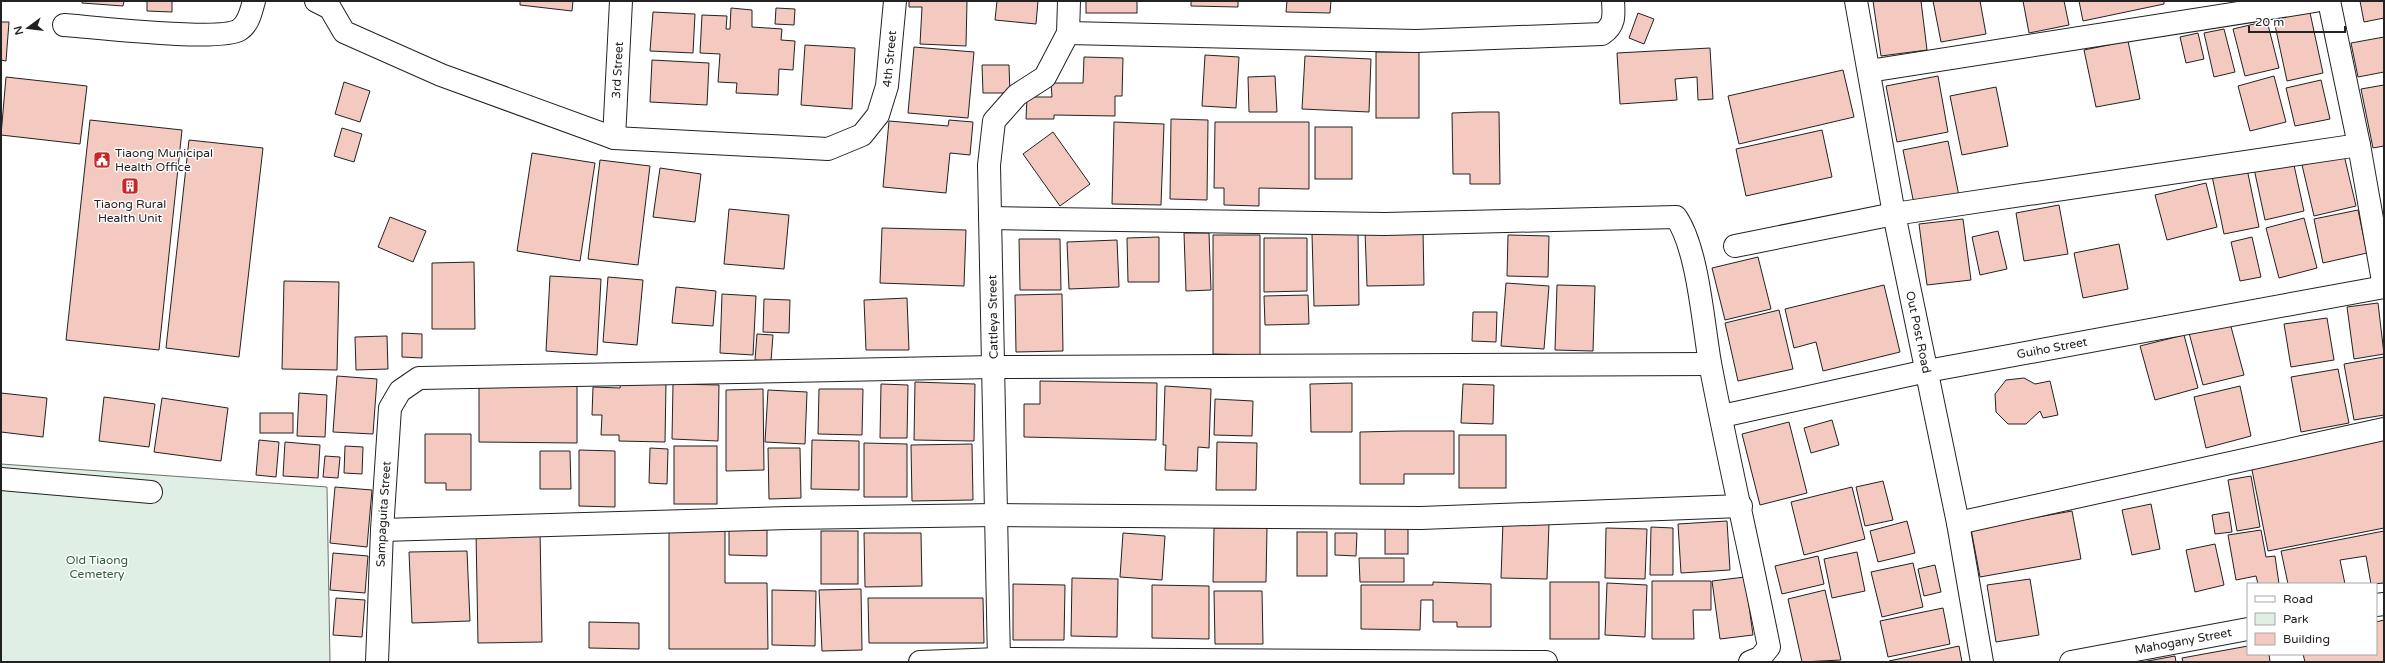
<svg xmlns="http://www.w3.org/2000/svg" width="2385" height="663" font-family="'Varela Round',sans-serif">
  <rect width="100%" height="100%" fill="#fff"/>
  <polygon fill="#e0efe3" stroke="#6f6f6f" points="1,464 327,487 330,662 1,662"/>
  <g fill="#f3c9c0" stroke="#222">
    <polygon points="82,1 124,1 123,6 82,3"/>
    <polygon points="147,1 172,1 172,12 147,11"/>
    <polygon points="520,1 573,1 572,11 520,5"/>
    <polygon points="909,1 967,1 966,46 920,44 922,7 909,7"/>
    <polygon points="997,1 1038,1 1036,24 995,20"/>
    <rect x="1086" y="1" width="51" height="12"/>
    <polygon points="1191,1 1238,1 1238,7 1191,6"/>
    <polygon points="1287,1 1331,1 1330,13 1286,12"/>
    <polygon points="1873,1 1921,1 1927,50 1881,56"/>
    <polygon points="1933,1 1980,1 1986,34 1941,42"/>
    <polygon points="2023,1 2064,1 2069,25 2029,33"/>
    <polygon points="2079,1 2164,1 2164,4 2083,21"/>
    <polygon points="2360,1 2384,1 2384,18 2364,22"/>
    <polygon points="731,8 752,10 752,27 782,29 781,40 795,41 793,70 779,69 778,95 736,93 737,83 718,82 720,54 700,53 702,15 727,16 726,29 730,29"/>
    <polygon points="776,8 795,9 794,25 775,24"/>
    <polygon points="2309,8 2323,73 2287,81 2273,16"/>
    <polygon points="653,12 695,14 693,53 650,51"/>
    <polygon points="1638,13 1654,19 1644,44 1629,38"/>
    <polygon points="2267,21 2279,68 2245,76 2233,29"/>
    <polygon points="1,22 9,22 6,61 1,60"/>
    <polygon points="2224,29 2235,72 2214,77 2204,33"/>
    <polygon points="2198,33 2204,59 2186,63 2180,37"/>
    <polygon points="2384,37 2384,72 2358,77 2351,43"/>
    <polygon points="2128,41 2140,99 2096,107 2084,50"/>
    <polygon points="805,45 855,48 852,109 801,105"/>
    <polygon points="914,47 974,52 968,118 908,113"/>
    <polygon points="1710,48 1713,99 1698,100 1697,77 1675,79 1677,100 1620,104 1617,53"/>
    <rect x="1376" y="52" width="43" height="66"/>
    <polygon points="1205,55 1239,57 1236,108 1202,106"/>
    <polygon points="1305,56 1371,59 1369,112 1302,109"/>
    <polygon points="1084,57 1123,58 1122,96 1115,96 1115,116 1054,115 1054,119 1026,119 1027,97 1052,97 1051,83 1083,83"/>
    <polygon points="652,60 709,63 707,105 650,102"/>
    <polygon points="982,65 1009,65 1010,93 983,93"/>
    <polygon points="1843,70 1854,117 1739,144 1728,96"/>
    <polygon points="1275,76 1277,112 1249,112 1248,77"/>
    <polygon points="1938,76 1948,132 1897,142 1886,86"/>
    <polygon points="2274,76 2286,122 2250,131 2238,86"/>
    <polygon points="6,77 87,86 80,144 1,135"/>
    <polygon points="2321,80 2330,119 2295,126 2286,88"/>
    <polygon points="344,82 370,91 360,122 335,114"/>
    <polygon points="2384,85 2384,146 2373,148 2361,89"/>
    <polygon points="1996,87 2008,146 1962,155 1950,96"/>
    <polygon points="1479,112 1499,112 1500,184 1470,184 1470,174 1453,174 1452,113"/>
    <polygon points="1171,119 1208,120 1207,200 1170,199"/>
    <polygon points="90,120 182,130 159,350 66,340"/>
    <polygon points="949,120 973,122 970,155 950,153 946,193 883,187 889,121 948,126"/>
    <polygon points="1114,122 1164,124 1161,205 1112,204"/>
    <polygon points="1215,122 1309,122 1309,189 1259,188 1259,206 1224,205 1224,188 1214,188"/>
    <rect x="1315" y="127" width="37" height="52"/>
    <polygon points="342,128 362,134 354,162 334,156"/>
    <polygon points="1822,130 1832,177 1746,196 1736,149"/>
    <polygon points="1053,132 1090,184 1060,206 1023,154"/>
    <polygon points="189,140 263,148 239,357 166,348"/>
    <polygon points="1948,141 1959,196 1914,204 1903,150"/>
    <polygon points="532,153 595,163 580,261 517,251"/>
    <polygon points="2344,155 2356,206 2314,216 2302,165"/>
    <polygon points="2292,156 2304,211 2265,220 2253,164"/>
    <polygon points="600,160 650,166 638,265 588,259"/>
    <polygon points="2246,164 2259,227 2224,234 2211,171"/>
    <polygon points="660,168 701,174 695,222 653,217"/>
    <polygon points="2206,183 2217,227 2167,240 2155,195"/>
    <polygon points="2059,205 2068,254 2024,261 2016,213"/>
    <polygon points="729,209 789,215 784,269 724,264"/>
    <polygon points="2358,210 2367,253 2323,263 2314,219"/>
    <polygon points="390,217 426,231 413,262 378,247"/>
    <polygon points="2304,218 2317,268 2279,278 2266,228"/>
    <polygon points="1963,219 1971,280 1927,285 1919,224"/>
    <polygon points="882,228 966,230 964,286 880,283"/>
    <polygon points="1423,230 1424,285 1367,286 1365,231"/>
    <polygon points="1998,231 2007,269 1980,275 1972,237"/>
    <polygon points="1184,233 1209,233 1211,290 1186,291"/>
    <polygon points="1358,233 1359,305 1314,306 1312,234"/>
    <polygon points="1213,235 1260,235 1260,355 1213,354"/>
    <polygon points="1508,235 1549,236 1548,277 1507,276"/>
    <polygon points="1159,237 1159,282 1128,282 1127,238"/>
    <polygon points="2252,237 2261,277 2240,281 2231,242"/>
    <polygon points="1264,238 1307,238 1307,291 1264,292"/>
    <polygon points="1019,239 1060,239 1061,290 1020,290"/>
    <polygon points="1117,240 1119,287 1069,289 1067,242"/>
    <polygon points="2119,244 2128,289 2083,298 2074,253"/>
    <polygon points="1758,257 1771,309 1725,320 1712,268"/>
    <polygon points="474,262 475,329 432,329 432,263"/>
    <polygon points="550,276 601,279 597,355 546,351"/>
    <polygon points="608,277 643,280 637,345 603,342"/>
    <polygon points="284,281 339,282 337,370 282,369"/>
    <polygon points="1506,283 1549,286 1544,349 1501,346"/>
    <polygon points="1557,285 1595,286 1593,351 1555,350"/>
    <polygon points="1884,285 1900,352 1823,371 1816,342 1794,348 1785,309"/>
    <polygon points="676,287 716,291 713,326 672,323"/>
    <polygon points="722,294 756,296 753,355 720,353"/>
    <polygon points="1062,294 1063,351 1016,352 1015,295"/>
    <polygon points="1308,295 1309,324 1265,325 1264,296"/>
    <polygon points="907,298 909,350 866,350 864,300"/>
    <polygon points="764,299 790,300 789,333 763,332"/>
    <polygon points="2378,303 2384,354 2354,359 2347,307"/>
    <polygon points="1779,310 1793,369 1738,381 1725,323"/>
    <polygon points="1473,312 1497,312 1496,342 1472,341"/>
    <polygon points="2327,318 2334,360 2291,367 2284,324"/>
    <polygon points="2230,323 2244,375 2203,385 2189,333"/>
    <polygon points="402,333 422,334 422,358 402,357"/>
    <polygon points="757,334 773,335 771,361 755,360"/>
    <polygon points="2184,335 2198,388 2155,400 2140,346"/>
    <polygon points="387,336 388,369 356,370 355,337"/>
    <polygon points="2384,357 2384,415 2354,420 2344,364"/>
    <polygon points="2338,369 2349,423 2301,432 2291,377"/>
    <polygon points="337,376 377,379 373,434 333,432"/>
    <polygon points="2024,378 2035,384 2050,381 2058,415 2043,418 2040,411 2026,424 2008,424 1996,412 1995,394 2006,380"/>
    <polygon points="1040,381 1157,383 1156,440 1024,437 1024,404 1040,404"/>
    <polygon points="621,382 666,383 665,442 619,441 619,435 601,435 602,415 592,415 593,387 620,388"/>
    <polygon points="915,382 975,384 974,441 914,440"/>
    <polygon points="1352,383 1352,432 1311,432 1310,384"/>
    <polygon points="479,384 577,385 577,443 479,442"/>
    <polygon points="673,384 719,385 718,441 672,439"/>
    <polygon points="881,384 908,385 907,438 880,438"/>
    <polygon points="1463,384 1494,385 1493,424 1461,423"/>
    <polygon points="1165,386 1211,389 1209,448 1198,447 1197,471 1165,470 1166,445 1163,445"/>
    <polygon points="2240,386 2251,436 2206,448 2194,397"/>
    <polygon points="763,389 764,470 726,471 726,390"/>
    <polygon points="819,389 863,389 862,435 818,434"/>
    <polygon points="768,390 807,392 805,444 765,442"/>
    <polygon points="1,393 47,398 43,437 1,432"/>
    <polygon points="299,393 327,395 325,437 297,436"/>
    <polygon points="104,397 155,404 149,447 99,441"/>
    <polygon points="162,398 228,408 221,461 154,452"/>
    <polygon points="1215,399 1253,401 1252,436 1214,435"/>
    <rect x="260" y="413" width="33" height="20"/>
    <polygon points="1832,420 1839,445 1811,453 1804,428"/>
    <polygon points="1789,422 1807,493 1760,505 1742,434"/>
    <polygon points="1403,431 1454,431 1454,474 1404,474 1404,484 1360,484 1360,432"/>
    <polygon points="425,434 471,434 471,490 446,490 446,483 425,483"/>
    <rect x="1459" y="435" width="47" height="53"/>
    <polygon points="259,440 279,442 276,477 256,475"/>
    <polygon points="812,440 859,441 859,490 811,489"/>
    <polygon points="2384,440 2384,528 2268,551 2251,465"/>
    <polygon points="285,442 320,445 318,478 283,476"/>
    <polygon points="1217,442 1257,443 1256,490 1216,490"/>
    <polygon points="864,443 907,444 907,497 864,497"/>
    <polygon points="972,444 973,500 912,501 911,445"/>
    <polygon points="345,446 363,447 362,474 344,473"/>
    <rect x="674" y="446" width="43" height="58"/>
    <polygon points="650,448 668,449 667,484 649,483"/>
    <polygon points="768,448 800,448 801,498 769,499"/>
    <polygon points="579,450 615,451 615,507 579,506"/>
    <polygon points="540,451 570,451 571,489 540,489"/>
    <polygon points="325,456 340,457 338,478 323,477"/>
    <polygon points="2251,476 2260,527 2237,531 2228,480"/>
    <polygon points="1883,481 1893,520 1865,526 1856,487"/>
    <polygon points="335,487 372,490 367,547 330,543"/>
    <polygon points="1852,487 1865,539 1804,555 1791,502"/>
    <polygon points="2151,504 2160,549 2132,555 2122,510"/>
    <polygon points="2072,511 2081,559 1980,577 1971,529"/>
    <polygon points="2229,512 2232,532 2215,534 2212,515"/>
    <polygon points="1503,521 1549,523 1547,579 1501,578"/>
    <polygon points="1727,521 1730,570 1681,573 1678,524"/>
    <polygon points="1907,521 1915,553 1878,562 1870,531"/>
    <polygon points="1651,527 1673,528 1673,575 1650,575"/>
    <polygon points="669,528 725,528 725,583 767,583 768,649 669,649"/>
    <polygon points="1214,528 1267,528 1266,582 1213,582"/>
    <rect x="1385" y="528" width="23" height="26"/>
    <polygon points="1606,528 1647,529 1645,579 1605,578"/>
    <polygon points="729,530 767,530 767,556 729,555"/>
    <polygon points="2261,530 2266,557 2275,556 2279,584 2258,584 2256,576 2236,580 2228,535"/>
    <polygon points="540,531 542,642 478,643 476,532"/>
    <rect x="821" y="531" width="37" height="53"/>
    <polygon points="2384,531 2384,583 2371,584 2366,556 2340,560 2345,584 2288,584 2281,551"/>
    <rect x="1297" y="532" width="30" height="44"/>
    <polygon points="864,533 921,533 922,586 865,587"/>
    <polygon points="1123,533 1165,536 1162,580 1120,577"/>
    <polygon points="1335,533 1357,533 1356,556 1335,555"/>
    <polygon points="2215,544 2224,585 2195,592 2186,550"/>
    <polygon points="467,551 470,621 412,623 409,552"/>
    <polygon points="1857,552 1865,591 1832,598 1824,559"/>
    <polygon points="333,553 368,556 365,593 330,590"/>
    <polygon points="1818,556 1824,584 1782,594 1775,566"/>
    <polygon points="1359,558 1404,558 1404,582 1360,582"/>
    <polygon points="1913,563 1923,607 1882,617 1871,572"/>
    <polygon points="1935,565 1941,592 1924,596 1918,569"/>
    <polygon points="1745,577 1753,635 1720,639 1712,581"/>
    <polygon points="1072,578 1118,579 1117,637 1071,636"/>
    <polygon points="2030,579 2039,635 1996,642 1987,585"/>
    <polygon points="1652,581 1711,581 1711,610 1693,610 1694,639 1652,639"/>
    <polygon points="1433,582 1491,584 1491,627 1457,627 1457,622 1433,622 1433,600 1421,600 1420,630 1361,629 1361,585 1433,585"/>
    <rect x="1550" y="582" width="49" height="57"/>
    <polygon points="1607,583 1647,585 1645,637 1605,635"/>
    <polygon points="1013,584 1065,585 1064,640 1013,640"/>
    <polygon points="1152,585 1209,586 1209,639 1152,638"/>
    <polygon points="861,589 862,650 822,651 819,590"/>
    <polygon points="772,590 816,591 815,646 772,645"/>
    <polygon points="1825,590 1841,660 1802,662 1788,599"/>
    <polygon points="1214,591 1262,591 1263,644 1215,644"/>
    <polygon points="336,598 365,600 362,637 333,635"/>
    <polygon points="868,598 983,598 984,643 869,643"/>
    <polygon points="1943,608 1950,644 1888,657 1880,621"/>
    <polygon points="2384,620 2384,662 2305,662 2303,654 2376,654 2376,622"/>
    <polygon points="589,622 639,623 639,649 589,648"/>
    <polygon points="1959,646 1962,662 1889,662 1889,661"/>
    <polygon points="2248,646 2248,654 2269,654 2270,662 2183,662 2182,658"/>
    <polygon points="2175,656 2176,662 2142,662"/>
  </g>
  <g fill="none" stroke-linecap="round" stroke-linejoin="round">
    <g stroke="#222" stroke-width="24">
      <g id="minor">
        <path id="s1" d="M316 1 330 8 344 32 441 75 614 138 828 149 862 135 878 115 887 86 895 1"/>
        <path id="s2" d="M1856 1 1894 214 1958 523 1982 662"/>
        <polyline points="2329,1 2359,145 2384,287"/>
        <path d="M64 25C94 27 219 42 239 30 249 24 251 11 254 1"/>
        <path d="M1068 33 1416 41 1602 34C1615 25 1614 16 1613 1"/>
        <polyline points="1869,71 2315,1"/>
        <path id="s3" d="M614 138 621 1"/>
        <path d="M990 218 1385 224 1676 217C1698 249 1703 323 1710 363 1728 458 1750 552 1769 647L1760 658 1750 662"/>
        <polyline points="1735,246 1894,214 2359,145"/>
        <path id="s4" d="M1722 416 1927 371 2384 287"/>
        <polyline points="1,479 151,492"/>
        <polyline points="1958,523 2384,429"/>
        <polyline points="382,530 789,518 996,515 1421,518 1741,506"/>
        <polyline points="2376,605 2384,604"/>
        <path id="s5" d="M377 662 382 530 390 408 400 391 419 378 994 367 1710 364"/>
        <polyline points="920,662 999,659 1546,662"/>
        <polyline points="999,662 989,165 994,121 1017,95 1045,77 1068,33 1069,1"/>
        <path id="s6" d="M2071 662 2248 629"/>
      </g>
    </g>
    <use href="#minor" stroke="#fff" stroke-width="22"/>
  </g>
  <defs>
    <g id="civic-square" transform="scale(0.9)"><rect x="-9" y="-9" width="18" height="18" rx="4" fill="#c62828" stroke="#fff"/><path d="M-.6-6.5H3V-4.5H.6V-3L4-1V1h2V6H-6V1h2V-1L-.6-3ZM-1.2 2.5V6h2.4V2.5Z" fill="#fff"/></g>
    <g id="building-square" transform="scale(0.9)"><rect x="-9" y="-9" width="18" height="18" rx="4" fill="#c62828" stroke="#fff"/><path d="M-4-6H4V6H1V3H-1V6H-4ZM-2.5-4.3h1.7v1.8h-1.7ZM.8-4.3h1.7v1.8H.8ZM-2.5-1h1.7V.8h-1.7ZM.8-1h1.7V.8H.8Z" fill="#fff"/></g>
  </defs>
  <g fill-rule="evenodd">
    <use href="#civic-square" x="102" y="160"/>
    <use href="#building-square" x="130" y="186"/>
  </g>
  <g text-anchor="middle" stroke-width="3" stroke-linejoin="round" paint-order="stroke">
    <g font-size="12" fill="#222" stroke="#fff">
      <text dy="4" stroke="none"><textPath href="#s1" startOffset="668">4th Street</textPath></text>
      <text dy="4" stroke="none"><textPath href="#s3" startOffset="68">3rd Street</textPath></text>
      <text transform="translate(993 317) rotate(-91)" y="4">Cattleya Street</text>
      <text dy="4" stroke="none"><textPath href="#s2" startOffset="337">Out Post Road</textPath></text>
      <text dy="4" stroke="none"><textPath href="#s4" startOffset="337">Guiho Street</textPath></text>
      <text dy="4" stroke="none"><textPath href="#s5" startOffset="148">Sampaguita Street</textPath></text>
      <text dy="4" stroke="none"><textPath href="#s6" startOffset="114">Mahogany Street</textPath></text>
    </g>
    <g font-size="12" fill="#222" stroke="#fff" text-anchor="start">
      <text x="115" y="157">Tiaong Municipal<tspan x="115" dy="14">Health Office</tspan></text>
      <text x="130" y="208" text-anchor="middle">Tiaong Rural<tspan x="130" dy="14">Health Unit</tspan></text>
    </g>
    <g font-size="12" fill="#2f5e38" stroke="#fff">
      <text x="97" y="564">Old Tiaong<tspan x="97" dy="14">Cemetery</tspan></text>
    </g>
  </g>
  <rect width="2385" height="663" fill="none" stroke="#222222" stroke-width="4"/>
  <rect x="2247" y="583" width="130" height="72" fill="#ffffff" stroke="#a7a7a7"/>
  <rect x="2255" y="596" width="20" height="6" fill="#ffffff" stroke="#a7a7a7"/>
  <text x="2283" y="603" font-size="12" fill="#222222">Road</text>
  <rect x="2255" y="613" width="20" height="12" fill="#e0efe3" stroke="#a7a7a7"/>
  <text x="2283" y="623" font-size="12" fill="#222222">Park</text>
  <rect x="2255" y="633" width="20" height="12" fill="#f3c9c0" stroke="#a7a7a7"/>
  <text x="2283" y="643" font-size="12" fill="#222222">Building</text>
  <g transform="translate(28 28) rotate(255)" stroke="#ffffff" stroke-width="3" paint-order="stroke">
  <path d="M0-3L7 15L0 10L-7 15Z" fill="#222222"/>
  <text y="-6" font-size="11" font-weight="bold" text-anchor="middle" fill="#222222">N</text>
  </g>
  <path d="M2249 26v6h96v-6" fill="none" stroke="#222222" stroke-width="2"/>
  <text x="2255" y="26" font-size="12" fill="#222222" stroke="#ffffff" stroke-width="3" paint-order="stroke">20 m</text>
</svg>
